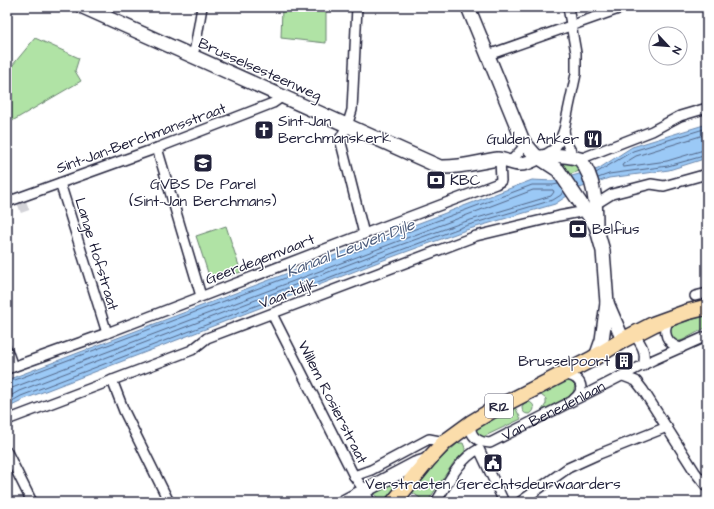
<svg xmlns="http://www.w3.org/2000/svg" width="714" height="509" font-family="'Architects Daughter',sans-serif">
  <rect width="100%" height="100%" fill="#fff"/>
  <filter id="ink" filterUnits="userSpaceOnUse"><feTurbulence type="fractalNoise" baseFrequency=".025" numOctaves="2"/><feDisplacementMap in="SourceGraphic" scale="8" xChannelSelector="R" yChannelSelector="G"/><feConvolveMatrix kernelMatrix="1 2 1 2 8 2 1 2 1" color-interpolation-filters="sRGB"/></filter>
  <g filter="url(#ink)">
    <g fill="#b0e3a5" stroke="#698270">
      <polygon points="282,7 326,7 326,43 281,38"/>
      <polygon points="35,38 79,58 75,71 81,81 7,124 7,72"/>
      <polygon points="574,161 583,170 567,175 558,165 561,162"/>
      <polygon points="226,226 241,272 211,282 196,236"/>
      <polygon points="707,315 707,327 683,340 676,342 670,335 670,327 680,323"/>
      <polygon points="569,379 575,386 572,395 542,410 546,404 546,399 541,395 534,395"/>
      <circle cx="528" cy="408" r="6"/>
      <polygon points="514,405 521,419 483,437 478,435 475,431 477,425"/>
      <polygon points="458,443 463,443 465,448 465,451 454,462 428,501 426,502 410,491 428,470"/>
      <polygon points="402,477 404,479 386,502 379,502 374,492"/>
    </g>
    <polygon fill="#9bc9f6" stroke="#6b86ab" points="707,124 707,158 669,170 609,178 565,193 567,196 555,204 466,230 381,261 22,400 22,401 7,408 7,380 532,180 553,181 598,169 632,147"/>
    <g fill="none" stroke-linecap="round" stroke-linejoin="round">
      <g stroke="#526586" stroke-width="1">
        <polyline points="707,134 636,156 623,164 622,166 624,167 667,161 707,149"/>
        <polyline points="596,173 633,151 707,128"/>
        <polyline points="598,178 609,174 668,166 707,155"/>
        <polyline points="7,383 532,185 553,185 558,184"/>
        <polyline points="7,388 12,388 533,190 553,190 554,192 551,196 464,222 378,253 19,391 7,398"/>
        <polyline points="7,404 21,396 380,258 465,226 553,200 561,195 563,191"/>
      </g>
      <polyline stroke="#d3d3d8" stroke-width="9" stroke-dasharray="9 4.5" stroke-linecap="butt" points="22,203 26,214"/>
      <g stroke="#22223b" stroke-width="12">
        <g id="street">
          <polyline points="357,7 352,110 347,126 340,139 364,234"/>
          <polyline points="488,55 624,7"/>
          <polyline points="191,56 195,48 202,7"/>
          <path d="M564 130C565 141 569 151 577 158"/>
          <polyline points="157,148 201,296"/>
          <polyline points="545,155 554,149 560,140 564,130 576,74 576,53 568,7"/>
          <polyline points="580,159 652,131 680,116 707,108"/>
          <polyline points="509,163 522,149 523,141"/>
          <polyline points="60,183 107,333"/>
          <polyline points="7,202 157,148 273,103 283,96"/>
          <polyline points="596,204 612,194 651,184 664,186 707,174"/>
          <polyline points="695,296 707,293"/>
          <polyline points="272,314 354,476 365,491 370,502"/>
          <path d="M669 319C662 332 666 344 681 348"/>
          <path d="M634 334C642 345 647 353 643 366"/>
          <polyline points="7,350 13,367"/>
          <polyline points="7,369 107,333 364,234 496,184 501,181 500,159"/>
          <path d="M563 375C579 375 588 388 574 399"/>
          <polyline points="623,376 636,381 643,390 695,472 707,487"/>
          <polyline points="112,380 124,411 169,502"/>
          <polyline points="7,420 192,350 207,338 476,236 559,216 586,211"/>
          <path id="s1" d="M471 423C469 437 478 442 490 443L653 360 707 336"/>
          <polyline points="7,452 32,502"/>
          <polyline points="354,476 371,470 429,439 445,442"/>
          <path d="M436 502C448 483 459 459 479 449L504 502"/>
          <polyline points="520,502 568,468 599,454 667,427"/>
        </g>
      </g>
      <g stroke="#22223b" stroke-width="16">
        <g id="secondary">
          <path d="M83 7 440 167C460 168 478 162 498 159 505 159 513 165 521 164 529 164 534 159 541 157 554 154 568 156 580 159 595 179 596 203 596 226"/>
          <polyline points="468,7 523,141 535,155 558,170 596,226 603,251 607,303 602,340 596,357"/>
          <polyline points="607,303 623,340"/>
          <polyline points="343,502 415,464 428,460"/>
        </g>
      </g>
      <g stroke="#22223b" stroke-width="18">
        <polyline id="primary" points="394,502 428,460 445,442 471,423 491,411 592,359 623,340 654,324 687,312 707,307"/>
      </g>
      <use href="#street" stroke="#fff" stroke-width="9"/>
      <use href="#secondary" stroke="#fff" stroke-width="13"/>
      <use href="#primary" stroke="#fbddab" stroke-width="15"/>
    </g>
  </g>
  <defs>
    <g id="church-square" transform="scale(1)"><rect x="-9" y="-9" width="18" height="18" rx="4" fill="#22223b" stroke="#fff"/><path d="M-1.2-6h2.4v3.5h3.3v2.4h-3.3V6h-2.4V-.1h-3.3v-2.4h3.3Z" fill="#fff"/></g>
    <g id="restaurant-square" transform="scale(1)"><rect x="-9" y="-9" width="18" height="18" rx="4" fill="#22223b" stroke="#fff"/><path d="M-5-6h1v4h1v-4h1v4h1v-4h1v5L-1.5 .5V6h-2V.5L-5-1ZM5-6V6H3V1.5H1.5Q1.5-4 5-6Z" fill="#fff"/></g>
    <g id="school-square" transform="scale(1)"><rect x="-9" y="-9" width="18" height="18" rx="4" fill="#22223b" stroke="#fff"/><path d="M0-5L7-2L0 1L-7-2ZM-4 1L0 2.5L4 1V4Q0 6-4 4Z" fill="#fff"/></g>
    <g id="bank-square" transform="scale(1)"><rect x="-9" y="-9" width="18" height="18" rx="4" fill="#22223b" stroke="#fff"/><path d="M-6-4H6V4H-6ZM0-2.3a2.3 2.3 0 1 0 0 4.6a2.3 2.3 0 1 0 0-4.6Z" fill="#fff"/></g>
    <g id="building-square" transform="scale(1)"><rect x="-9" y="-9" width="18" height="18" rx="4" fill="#22223b" stroke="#fff"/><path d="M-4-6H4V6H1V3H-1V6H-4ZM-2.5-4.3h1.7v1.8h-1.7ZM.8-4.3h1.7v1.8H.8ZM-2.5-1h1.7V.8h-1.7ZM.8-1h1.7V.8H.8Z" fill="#fff"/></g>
    <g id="civic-square" transform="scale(1)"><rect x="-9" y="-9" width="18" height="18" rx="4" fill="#22223b" stroke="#fff"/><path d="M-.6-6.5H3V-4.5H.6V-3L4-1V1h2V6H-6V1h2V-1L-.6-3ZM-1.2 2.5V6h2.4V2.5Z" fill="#fff"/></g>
  </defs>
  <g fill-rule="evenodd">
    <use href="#church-square" x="264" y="130"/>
    <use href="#restaurant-square" x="593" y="139"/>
    <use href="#school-square" x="203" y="163"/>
    <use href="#bank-square" x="436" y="180"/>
    <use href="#bank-square" x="578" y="229"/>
    <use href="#building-square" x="624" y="361"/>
    <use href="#civic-square" x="493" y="463"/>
  </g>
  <g text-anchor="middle" stroke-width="3" stroke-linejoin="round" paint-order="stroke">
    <rect fill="#fff" stroke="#646476" stroke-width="1" x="485" y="394" width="28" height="24" rx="3"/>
    <g font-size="14" font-weight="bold" fill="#22223b">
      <text x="499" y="411">R12</text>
    </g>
    <g font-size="15" fill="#22223b" stroke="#fff">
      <text transform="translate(260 69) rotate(24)" y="5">Brusselsesteenweg</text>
      <text transform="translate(141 138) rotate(-20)" y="5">Sint-Jan-Berchmansstraat</text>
      <text transform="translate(97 254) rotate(73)" y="5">Lange Hofstraat</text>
      <text transform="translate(260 259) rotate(-21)" y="5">Geerdegemvaart</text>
      <text transform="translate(288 293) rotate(-21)" y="5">Vaartdijk</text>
      <text transform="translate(333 402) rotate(63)" y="5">Willem Rosierstraat</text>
      <text dy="5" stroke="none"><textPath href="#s1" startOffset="103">Van Benedenlaan</textPath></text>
    </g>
    <g font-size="15" fill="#22223b" stroke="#fff" text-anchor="start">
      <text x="278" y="126">Sint-Jan<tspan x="278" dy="17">Berchmanskerk</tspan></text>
      <text x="579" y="144" text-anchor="end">Gulden Anker</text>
      <text x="450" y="185">KBC</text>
      <text x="203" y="189" text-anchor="middle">GVBS De Parel<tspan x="203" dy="17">(Sint-Jan Berchmans)</tspan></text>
      <text x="592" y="234">Belfius</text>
      <text x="610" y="366" text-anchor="end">Brusselpoort</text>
      <text x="493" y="489" text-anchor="middle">Verstraeten Gerechtsdeurwaarders</text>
    </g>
    <g font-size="16" font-style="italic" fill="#4c5c7c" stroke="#fff">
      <text transform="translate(350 247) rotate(-21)" y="6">Kanaal Leuven-Dijle</text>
    </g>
  </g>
  <rect width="714" height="509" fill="none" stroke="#fff" stroke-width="24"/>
  <rect x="12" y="12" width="690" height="485" fill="none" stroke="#22223b" stroke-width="1.5" filter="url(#ink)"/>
  <g transform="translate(668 46) rotate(116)"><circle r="19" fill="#ffffff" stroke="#a7a7b1"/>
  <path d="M0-3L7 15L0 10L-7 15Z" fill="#22223b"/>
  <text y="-6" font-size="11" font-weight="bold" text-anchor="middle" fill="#22223b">N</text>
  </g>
</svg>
